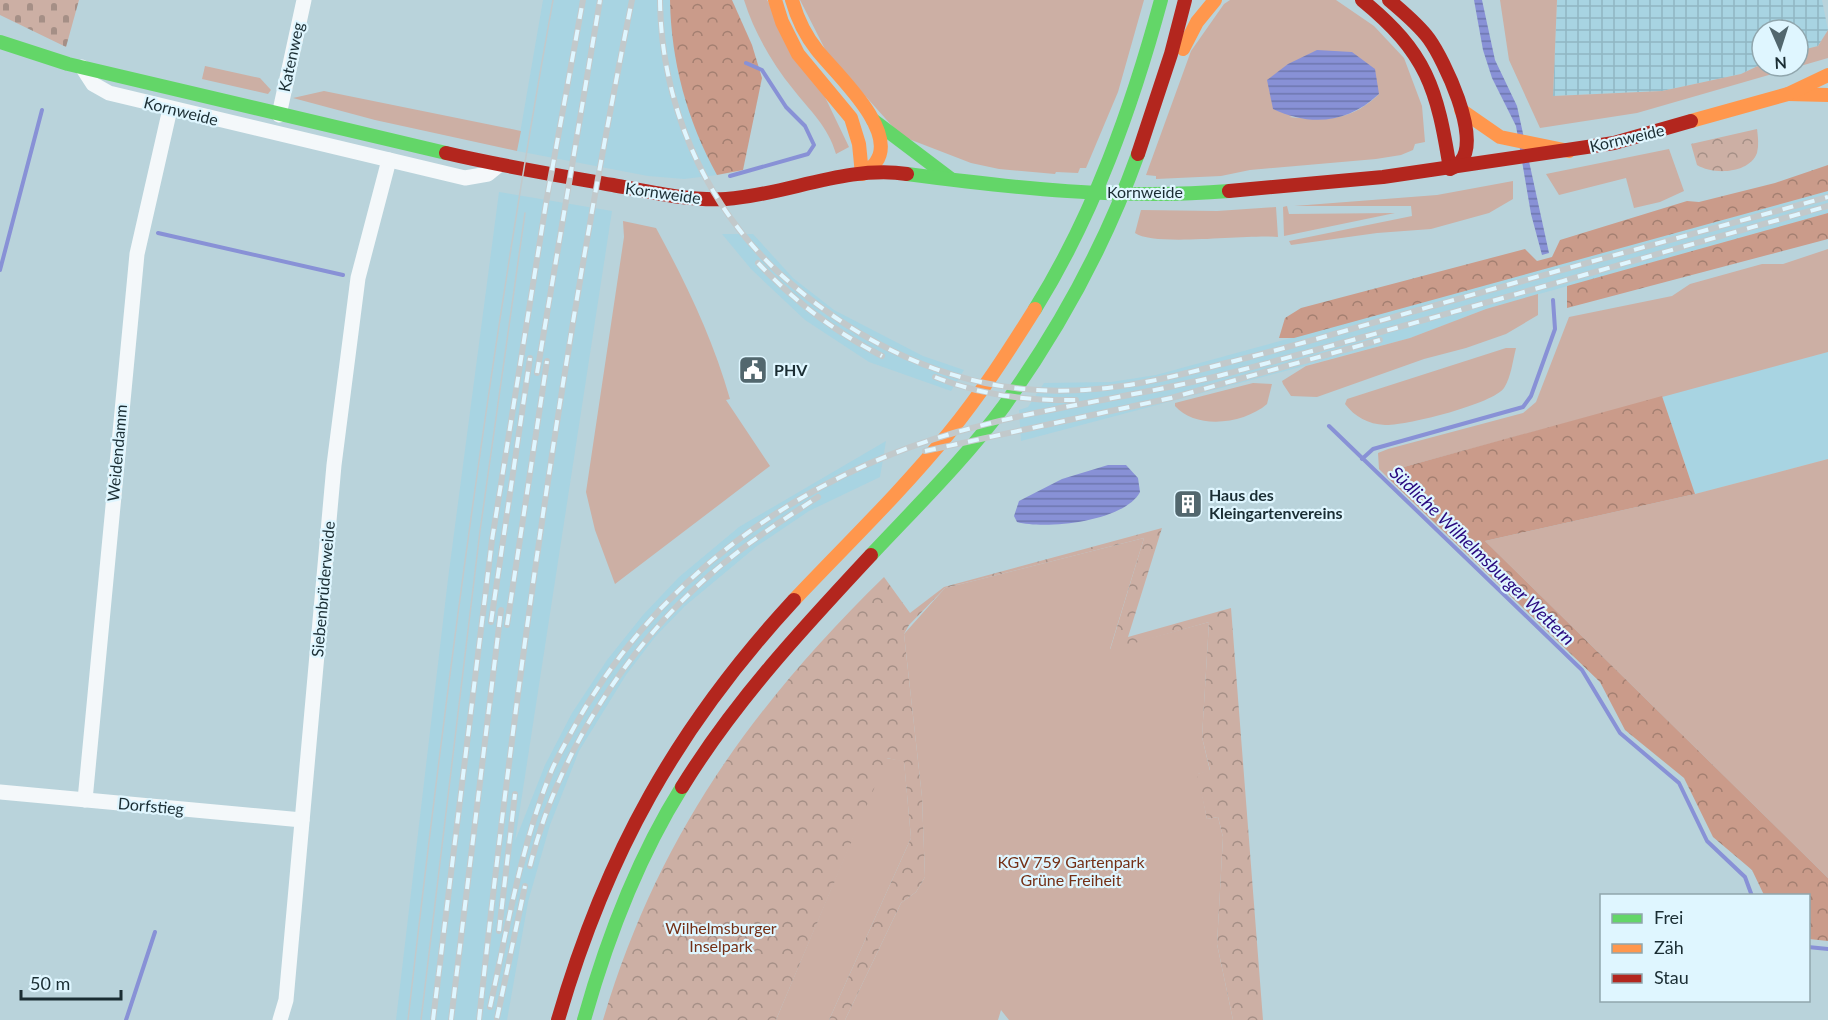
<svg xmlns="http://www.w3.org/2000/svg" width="1828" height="1020" font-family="Lato,sans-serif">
  <defs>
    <pattern id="industrial-grid" width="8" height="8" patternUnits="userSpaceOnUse" patternTransform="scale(1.5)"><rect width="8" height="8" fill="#a8d4e2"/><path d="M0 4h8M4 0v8" fill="none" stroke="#90b6c2"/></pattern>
    <pattern id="forest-crowns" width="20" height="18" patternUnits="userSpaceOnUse" patternTransform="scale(1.5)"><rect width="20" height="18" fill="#ca9b8a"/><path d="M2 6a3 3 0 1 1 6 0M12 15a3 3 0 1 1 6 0" fill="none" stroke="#a37f71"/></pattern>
    <pattern id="cemetery-stones" width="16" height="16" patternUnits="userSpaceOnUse" patternTransform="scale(1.5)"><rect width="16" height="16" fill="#ccafa4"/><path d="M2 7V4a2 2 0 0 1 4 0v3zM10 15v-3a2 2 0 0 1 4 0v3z" fill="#a58f86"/></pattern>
    <pattern id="park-crowns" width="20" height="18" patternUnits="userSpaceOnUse" patternTransform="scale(1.5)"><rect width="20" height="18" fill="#ccafa4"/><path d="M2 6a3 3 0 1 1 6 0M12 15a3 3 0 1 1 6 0" fill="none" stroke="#a58f86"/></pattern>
    <pattern id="water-rules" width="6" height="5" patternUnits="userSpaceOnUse" patternTransform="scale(1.5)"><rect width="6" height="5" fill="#8891d6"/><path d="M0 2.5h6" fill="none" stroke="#6e77ae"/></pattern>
  </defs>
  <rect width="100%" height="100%" fill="#b9d3db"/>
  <g fill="#a8d4e2">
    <polygon points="543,0 670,0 677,69 698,135 717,175 684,179 648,176 517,151"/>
    <polygon points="1828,191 1828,213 1486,309 1410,338 1021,441 1019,410 1028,407 1044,383 1111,382 1156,375"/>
    <polygon points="499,192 612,211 515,841 545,765 572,713 607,660 643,615 679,577 739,527 886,441 880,477 809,511 757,546 685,606 655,637 626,675 579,751 550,825 528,902 507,1020 396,1020 448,579"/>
    <polygon points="722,234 753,234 793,278 834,310 923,356 964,370 951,391 869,362 805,320 751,269"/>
    <polygon points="1828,352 1828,459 1695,494 1662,396"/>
  </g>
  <polygon fill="url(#industrial-grid)" points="1557,0 1822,0 1828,30 1818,46 1798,51 1798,30 1762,30 1762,64 1741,74 1662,91 1553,96"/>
  <g fill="#ccafa4" fill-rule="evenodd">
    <path d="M744 0H767L824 95 849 147 836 154C828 126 810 111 793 89 772 63 754 32 744 0Z"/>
    <polygon points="800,0 1144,0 1118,92 1086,168 1080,168 1078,173 1056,172 1055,174 999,169 971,163 901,136 827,53"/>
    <path d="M1230 0H1336L1374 26 1404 58 1422 106 1425 142 1415 144 1413 150 1401 155 1376 159 1250 170 1221 176 1156 179V176L1146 175 1191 51 1224 4ZM1379 94C1351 121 1327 121 1289 117Z"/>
    <polygon points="1500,0 1557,0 1553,96 1662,91 1741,74 1762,64 1798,66 1798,51 1818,46 1828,30 1828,58 1637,113 1540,128 1509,60"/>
    <polygon points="205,66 260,78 271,90 268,94 202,79"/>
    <polygon points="324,91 521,131 517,151 375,120 293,98"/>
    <polygon points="1669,149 1684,191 1660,202 1634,208 1626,178 1559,195 1546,174"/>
    <polygon points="1513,181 1513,199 1489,213 1431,229 1377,233 1291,245 1289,241 1412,216 1411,206 1294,206 1437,195"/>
    <polygon points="1287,206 1289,214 1395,213 1284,236 1283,207"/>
    <path d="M1276 207 1278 237C1247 234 1154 247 1135 233L1141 210 1217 211Z"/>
    <path d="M623 221 656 228C686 283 713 339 730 399L726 400 770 466 615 584 595 530 586 492 624 237Z"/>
    <polygon points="1828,249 1828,352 1400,468 1387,477 1379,469 1378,453 1388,449 1523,413 1536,402 1569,317 1672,296 1690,284 1762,264 1783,264"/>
    <polygon points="1538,294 1538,315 1506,334 1466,348 1424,359 1317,397 1291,396 1283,384 1282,381 1306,366 1410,338 1486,309"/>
    <path d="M1506 348H1516C1513 359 1511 378 1504 388 1493 404 1405 426 1385 425 1368 424 1355 417 1345 404L1347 399Z"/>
    <path d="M1253 383 1272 384 1267 404C1244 424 1196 430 1175 406V403Z"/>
    <polygon points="1828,459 1828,878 1485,541 1695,494"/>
    <polygon points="1144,538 1110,649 1209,622 1202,737 1210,771 1198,774 1207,819 1218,817 1223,837 1217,944 1233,1020 1009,1020 1001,1010 998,1020 845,1020 901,903 916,892 925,877 922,797 904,634 945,588"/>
    <polygon points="886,758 904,761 911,838 829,1020 776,1020"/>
  </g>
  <g fill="url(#forest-crowns)">
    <path d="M670 0H732L752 45 762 78 743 170 717 175C687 121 671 61 670 0Z"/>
    <polygon points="1828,165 1828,191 1294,338 1279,338 1285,318 1301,308 1525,249 1537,261 1552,257 1560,240 1687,201 1699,202 1775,183"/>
    <polygon points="1828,213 1828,239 1567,308 1567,286"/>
    <polygon points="1662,396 1695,494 1485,541 1828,878 1828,941 1809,939 1808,896 1764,895 1752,870 1713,837 1684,778 1625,730 1600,682 1387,477 1400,468"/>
  </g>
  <polygon fill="url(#cemetery-stones)" points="0,0 79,0 66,47 0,15"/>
  <g fill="url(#park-crowns)">
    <path d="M1757 129C1758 137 1759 145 1757 153 1749 174 1713 175 1697 165L1691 144Z"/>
    <path d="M1162 528 1128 637 1231 608 1263 1020H1233L1217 944 1223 837 1218 817 1207 819 1197 774 1210 770 1202 737 1209 622 1110 650 1144 538 945 588 909 625 904 634 922 797 925 877 916 892 901 903 845 1020H829L911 838 904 762 887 758 776 1020H603C657 839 750 708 884 577L910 613 944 587Z"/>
  </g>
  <g fill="url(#water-rules)">
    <polygon points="1474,0 1482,0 1495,60 1517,106 1549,253 1542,255 1531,214 1516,126 1492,78 1483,50"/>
    <path d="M1317 50 1352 52 1375 69 1379 94C1348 123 1311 127 1273 109L1267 80 1288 64Z"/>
    <path d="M1108 465H1126L1138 478 1140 492C1125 521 1047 530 1017 522L1014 516 1019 501 1062 479Z"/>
  </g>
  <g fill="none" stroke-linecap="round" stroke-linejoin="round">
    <g stroke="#8891d6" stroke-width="4">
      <polyline points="730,176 808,154 814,145 805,126 786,107 762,70 746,63"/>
      <polyline points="158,233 343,275"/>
      <polyline points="0,270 42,110"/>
      <polyline points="1329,426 1582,670 1620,733 1679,783 1707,841 1745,877 1752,896"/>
      <polyline points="1362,459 1373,449 1523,407 1531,396 1555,329 1553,300"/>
      <polyline points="1808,947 1828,949"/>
      <polyline points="126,1020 155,932"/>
    </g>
    <g stroke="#f4f8fa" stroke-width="15">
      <polyline points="82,67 93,84 109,93 465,178 488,174 499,165"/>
      <polyline points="279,115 304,0"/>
      <polyline points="0,792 302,820"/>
      <polyline points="85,800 137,254 170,109"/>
      <polyline points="280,1020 286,1000 334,465 358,278 389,160"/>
    </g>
    <g stroke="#63d668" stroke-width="14">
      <polyline points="0,42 68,64 446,153"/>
      <polyline points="873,120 951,179"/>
      <path d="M907 174C1014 188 1121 200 1229 191"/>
      <path d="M1035 309C1094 214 1132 107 1161 0"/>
      <path d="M871 555C916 507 965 459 1004 406 1059 329 1106 243 1138 154"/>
      <path d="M584 1020C607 938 637 859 682 787"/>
    </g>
    <g stroke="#ff974d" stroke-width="14">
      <path d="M775 0 782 22 798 54 851 118 859 144 862 174C866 170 873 167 876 162 899 130 834 72 817 50 805 35 797 18 792 0"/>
      <polyline points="1183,49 1197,22 1215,0"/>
      <polyline points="1788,94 1828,95"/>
      <polyline points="1461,110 1500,137 1569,151"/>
      <polyline points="1691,121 1788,94 1828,75"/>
      <path d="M794 600C846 545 901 492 949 433 981 394 1008 352 1035 309"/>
    </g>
    <g stroke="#b3261e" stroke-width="14">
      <path d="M1362 0C1427 53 1437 88 1450 169 1454 167 1459 164 1461 161 1481 137 1444 60 1429 39 1418 24 1403 12 1389 0"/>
      <path d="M446 153C501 166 557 175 613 185 649 192 689 201 726 199 786 195 846 165 907 174"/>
      <polyline points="1138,154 1171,54 1185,0"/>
      <polyline points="1229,191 1383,177 1614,143 1691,121"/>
      <path d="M682 787C735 701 802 629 871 555"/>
      <path d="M558 1020C606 854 677 727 794 600"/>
    </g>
    <g stroke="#c2c9cb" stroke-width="1.5">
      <path d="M408 1020C447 679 492 338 553 0"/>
      <polyline points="421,1020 480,531 525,213"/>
    </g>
    <g stroke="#c2c9cb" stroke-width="6">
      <g id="rail">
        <path d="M660 0C661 102 703 202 778 272 846 334 931 380 1024 389 1093 396 1159 381 1226 363 1284 349 1340 332 1397 316 1541 275 1684 236 1828 197"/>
        <path d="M758 263C794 301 835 332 882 356"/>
        <polyline points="537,373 600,0"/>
        <path d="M935 377C980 395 1028 401 1076 400"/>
        <polyline points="925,451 1171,398 1380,340"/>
        <polyline points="491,622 530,358"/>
        <polyline points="507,625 547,361"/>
        <path d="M530 866C557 756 625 648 711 574 744 545 781 521 818 497"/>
        <polyline points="499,931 515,794"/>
        <path d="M490 1007C507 930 520 850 549 777 555 761 564 746 572 731 652 582 796 478 957 432 1044 407 1135 397 1222 375 1425 322 1626 262 1828 206"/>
        <polyline points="497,1018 525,886"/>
        <polyline points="433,1020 492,540 546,203 583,0"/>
        <polyline points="451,1020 501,610"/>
        <path d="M479 1020C516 678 564 337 632 0"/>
      </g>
    </g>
    <use href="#rail" stroke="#dff6ff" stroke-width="4" stroke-dasharray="11" stroke-linecap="butt"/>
  </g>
  <defs>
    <g id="civic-square" transform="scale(1.5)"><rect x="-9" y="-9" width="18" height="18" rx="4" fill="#52676e" stroke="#dff6ff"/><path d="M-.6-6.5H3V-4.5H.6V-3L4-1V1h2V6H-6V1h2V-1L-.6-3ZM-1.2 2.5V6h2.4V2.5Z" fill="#fff"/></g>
    <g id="building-square" transform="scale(1.5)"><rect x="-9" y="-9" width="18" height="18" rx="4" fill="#52676e" stroke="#dff6ff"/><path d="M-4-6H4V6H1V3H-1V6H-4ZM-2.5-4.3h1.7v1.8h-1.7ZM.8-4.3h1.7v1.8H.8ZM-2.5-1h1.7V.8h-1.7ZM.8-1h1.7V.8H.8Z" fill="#fff"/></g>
  </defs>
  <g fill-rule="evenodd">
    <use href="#civic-square" x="753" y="370"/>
    <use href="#building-square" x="1188" y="504"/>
  </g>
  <g text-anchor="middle" stroke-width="4.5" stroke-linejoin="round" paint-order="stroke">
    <g font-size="16" fill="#1a2d33" stroke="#dff6ff">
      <text transform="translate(291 57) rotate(-78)" y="6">Katenweg</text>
      <text transform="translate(181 111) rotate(14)" y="6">Kornweide</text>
      <text transform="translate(1627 138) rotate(-13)" y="6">Kornweide</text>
      <text x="1145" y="198">Kornweide</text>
      <text transform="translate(663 193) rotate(8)" y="6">Kornweide</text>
      <text transform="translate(117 453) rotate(-85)" y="6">Weidendamm</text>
      <text transform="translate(323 589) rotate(-85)" y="6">Siebenbrüderweide</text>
      <text transform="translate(151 806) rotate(5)" y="6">Dorfstieg</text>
    </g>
    <g font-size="16" font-weight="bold" fill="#1a2d33" stroke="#dff6ff" text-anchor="start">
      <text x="774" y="376">PHV</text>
      <text x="1209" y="501">Haus des<tspan x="1209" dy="18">Kleingartenvereins</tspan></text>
    </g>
    <g font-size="16" fill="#743016" stroke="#dff6ff">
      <text x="1071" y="868">KGV 759 Gartenpark<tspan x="1071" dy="18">Grüne Freiheit</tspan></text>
      <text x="721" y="934">Wilhelmsburger<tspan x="721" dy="18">Inselpark</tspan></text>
    </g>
    <g font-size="18" font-style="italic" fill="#28087f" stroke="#dff6ff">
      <text transform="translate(1482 556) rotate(44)" y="6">Südliche Wilhelmsburger Wettern</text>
    </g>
  </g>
  <rect x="1600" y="894" width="210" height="108" fill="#dff6ff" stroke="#90a6ad" stroke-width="1.5"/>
  <rect x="1612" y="914" width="30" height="9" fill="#63d668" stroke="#90a6ad" stroke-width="1.5"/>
  <text x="1654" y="924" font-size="18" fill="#1a2d33">Frei</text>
  <rect x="1612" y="944" width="30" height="9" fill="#ff974d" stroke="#90a6ad" stroke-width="1.5"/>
  <text x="1654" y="954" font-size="18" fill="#1a2d33">Zäh</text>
  <rect x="1612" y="974" width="30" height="9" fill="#b3261e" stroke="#90a6ad" stroke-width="1.5"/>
  <text x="1654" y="984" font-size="18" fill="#1a2d33">Stau</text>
  <g transform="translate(1780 48) rotate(177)"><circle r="28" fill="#dff6ff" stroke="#90a6ad" stroke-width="1.5"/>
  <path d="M0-4.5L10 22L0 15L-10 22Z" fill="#52676e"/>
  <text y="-9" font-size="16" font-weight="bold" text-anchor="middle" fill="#1a2d33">N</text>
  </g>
  <path d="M21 990v9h100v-9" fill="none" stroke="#1a2d33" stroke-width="3"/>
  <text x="30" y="990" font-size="18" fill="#1a2d33" stroke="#dff6ff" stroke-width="4.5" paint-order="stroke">50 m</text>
</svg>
